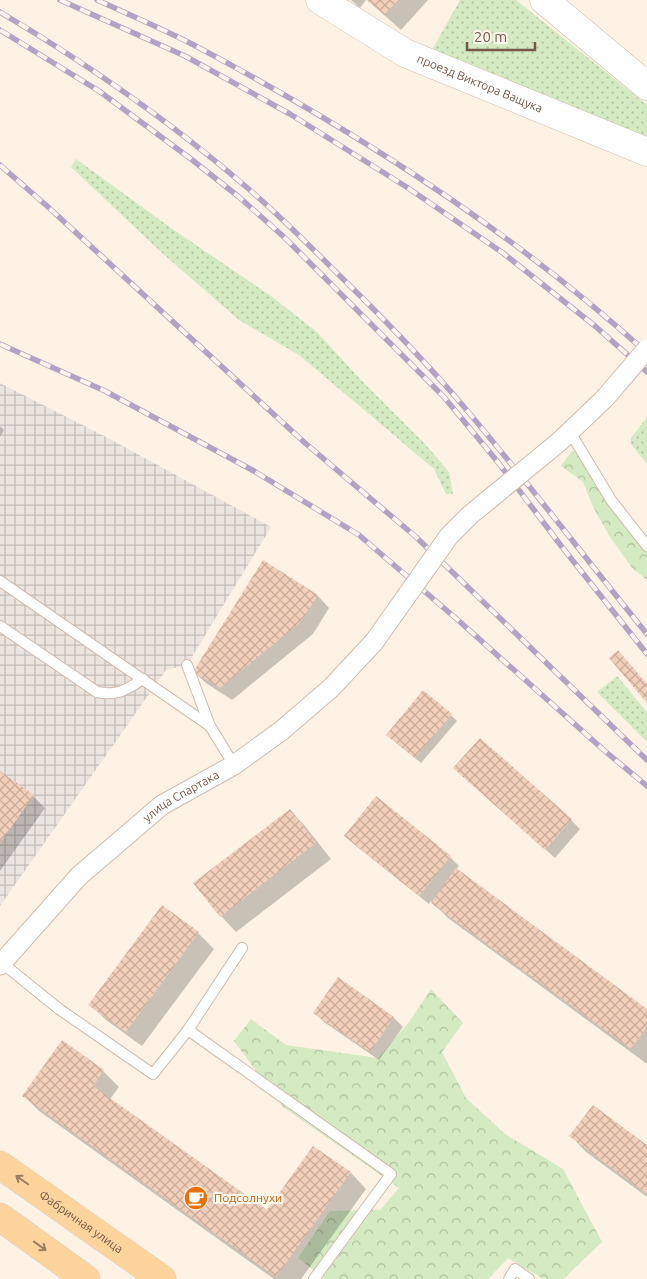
<svg xmlns="http://www.w3.org/2000/svg" width="647" height="1279" font-family="Ubuntu,sans-serif">
  <defs>
    <pattern id="industrial-grid" width="8" height="8" patternUnits="userSpaceOnUse" patternTransform="scale(1.25)"><rect width="8" height="8" fill="#ece4df"/><path d="M0 4h8M4 0v8" fill="none" stroke="#c4bcb7"/></pattern>
    <pattern id="grass-dots" width="8" height="8" patternUnits="userSpaceOnUse" patternTransform="scale(1.25)"><rect width="8" height="8" fill="#d4eac2"/><path d="M2 2h.1M6 6h.1" fill="none" stroke="#b1c0a0" stroke-width="1.8" stroke-linecap="round"/></pattern>
    <pattern id="forest-crowns" width="20" height="18" patternUnits="userSpaceOnUse" patternTransform="scale(1.25)"><rect width="20" height="18" fill="#d4eac2"/><path d="M2 6a3 3 0 1 1 6 0M12 15a3 3 0 1 1 6 0" fill="none" stroke="#b1c0a0"/></pattern>
    <pattern id="building-cross-hatch" width="8" height="8" patternUnits="userSpaceOnUse" patternTransform="scale(1.25)"><rect width="8" height="8" fill="#f2cfbb"/><path d="M0 0l8 8M0 8l8-8" fill="none" stroke="#c9ab9a"/></pattern>
  </defs>
  <rect width="100%" height="100%" fill="#fdf2e4"/>
  <polygon fill="url(#industrial-grid)" points="0,383 110,439 271,527 187,665 166,670 0,906"/>
  <g fill="url(#grass-dots)">
    <polygon points="460,0 516,0 647,105 647,138 432,50"/>
    <polygon points="76,159 171,228 271,296 317,332 361,380 425,444 449,472 453,494 446,494 434,469 299,355 239,320 162,253 71,167"/>
    <polygon points="647,417 647,464 631,444 631,438"/>
    <polygon points="617,676 647,712 647,742 597,692"/>
  </g>
  <g fill="url(#forest-crowns)">
    <polygon points="580,450 606,493 647,540 647,580 632,568 610,537 593,507 583,482 561,466 572,451"/>
    <polygon points="431,989 463,1023 442,1052 466,1098 505,1134 563,1169 602,1242 563,1279 543,1279 508,1258 488,1279 325,1279 298,1258 330,1211 380,1210 399,1188 283,1107 234,1041 251,1019 286,1045 378,1058 409,1022"/>
  </g>
  <g fill="#0003">
    <polygon points="351,0 366,0 360,8"/>
    <polygon points="367,0 428,0 401,30"/>
    <polygon points="0,426 4,430 0,437"/>
    <polygon points="263,562 318,596 329,608 313,634 232,700 206,683 194,672"/>
    <polygon points="451,715 457,721 421,763 394,741"/>
    <polygon points="454,768 571,820 580,829 555,858"/>
    <polygon points="0,772 33,796 45,808 0,871"/>
    <polygon points="290,810 305,826 331,859 236,932 221,916"/>
    <polygon points="345,836 450,857 459,866 456,870 647,1010 647,1064 448,918 431,901 429,904 355,845"/>
    <polygon points="198,933 214,949 142,1046 106,1020 90,1004"/>
    <polygon points="338,979 394,1018 403,1027 379,1060 324,1022 315,1013"/>
    <polygon points="103,1071 119,1087 110,1099 267,1212 314,1147 351,1173 366,1189 301,1279 274,1279 39,1111 24,1096"/>
    <polygon points="571,1136 647,1147 647,1197 586,1152"/>
  </g>
  <g fill="url(#building-cross-hatch)">
    <polygon points="367,0 399,0 385,15"/>
    <polygon points="263,560 318,595 301,622 220,688 193,672"/>
    <polygon points="618,650 647,684 647,703 609,658"/>
    <polygon points="423,690 452,714 415,758 386,735"/>
    <polygon points="480,738 572,819 545,850 453,768"/>
    <polygon points="0,771 34,795 0,843"/>
    <polygon points="376,796 451,856 419,896 344,836"/>
    <polygon points="290,809 316,843 220,917 193,883"/>
    <polygon points="456,868 647,1009 647,1027 631,1049 431,903"/>
    <polygon points="162,905 199,932 126,1032 88,1005"/>
    <polygon points="338,977 394,1017 370,1052 313,1013"/>
    <polygon points="62,1040 104,1070 93,1086 267,1210 313,1146 351,1172 276,1277 22,1096"/>
    <polygon points="593,1105 647,1145 647,1194 569,1136"/>
  </g>
  <g fill="none" stroke-linecap="round" stroke-linejoin="round">
    <g stroke="#d0bbad" stroke-width="12">
      <g id="lane">
        <polyline points="570,432 611,500 647,546"/>
        <polyline points="0,581 210,726"/>
        <path d="M0 626 97 692C118 696 126 690 143 679"/>
        <polyline points="187,665 210,726 234,765"/>
        <polyline points="2,963 59,1009 153,1074 188,1030 391,1174 314,1279"/>
        <polyline points="188,1030 242,948"/>
        <polyline points="509,1279 515,1269 529,1279"/>
      </g>
    </g>
    <g stroke="#d0bbad" stroke-width="21">
      <g id="street">
        <polyline points="559,442 605,398"/>
        <path id="s1" d="M0 965 79 876 162 805 234 765 281 731 331 688 374 642"/>
      </g>
    </g>
    <g stroke="#d3bbaa" stroke-width="29">
      <g id="secondary">
        <path id="s2" d="M320 0 405 53 647 152"/>
        <polyline points="544,0 647,86"/>
      </g>
    </g>
    <g stroke="#dbd3d0" stroke-width="29">
      <g id="primary">
        <path id="s3" d="M0 1165 162 1279"/>
        <polyline points="0,1217 86,1279"/>
      </g>
    </g>
    <use href="#lane" stroke="#fff" stroke-width="10"/>
    <use href="#street" stroke="#fff" stroke-width="19"/>
    <use href="#secondary" stroke="#fff" stroke-width="28"/>
    <use href="#primary" stroke="#fcd49c" stroke-width="28"/>
    <g stroke="#b4a2c6" stroke-width="5.5">
      <g id="rail">
        <polyline points="60,0 185,56 290,114 408,188 503,253 595,326 647,372"/>
        <path d="M97 0C128 14 160 28 190 43 353 129 510 229 647 353"/>
        <path d="M0 12C88 64 174 124 251 191 282 218 311 247 340 276 379 314 417 353 453 394 520 472 582 554 647 634"/>
        <polyline points="0,30 99,91 191,159 239,197 284,237 443,396 497,461 562,547 647,654"/>
        <polyline points="0,165 47,206 305,443 416,537 647,760"/>
        <polyline points="0,344 105,391 254,471 359,535 459,621 606,752 647,786"/>
      </g>
    </g>
    <use href="#rail" stroke="#fff6eb" stroke-width="4" stroke-dasharray="11" stroke-linecap="butt"/>
    <g stroke="#d0bbad" stroke-width="21" stroke-linecap="butt">
      <g id="street-bridge">
        <polyline points="605,398 647,349"/>
        <polyline points="374,642 449,536 470,515 559,442"/>
      </g>
    </g>
    <use href="#street-bridge" stroke="#fff" stroke-width="19"/>
  </g>
  <defs><path id="oneway-shaft" d="M-6 0H5M1.5-3L5.5 0L1.5 3" fill="none" stroke-width="1.6" stroke-linecap="round" stroke-linejoin="round" transform="scale(1.25)"/></defs>
  <g stroke="#9e7c62">
    <use href="#oneway-shaft" transform="translate(22 1180) rotate(-145)"/>
    <use href="#oneway-shaft" transform="translate(40 1246) rotate(36)"/>
  </g>
  <defs>
    <g id="cafe-disc" transform="scale(1.25)"><circle r="9.5" fill="#e8710a" stroke="#fff6eb"/><path d="M-5.5-4.5H6V0H3Q3 3.5 0 3.5H-2.5Q-5.5 3.5-5.5 0ZM3-3.2v2h1.7v-2ZM-6 4.5H4V6H-6Z" fill="#fff"/></g>
  </defs>
  <g fill-rule="evenodd">
    <use href="#cafe-disc" x="196" y="1198"/>
  </g>
  <g text-anchor="middle" stroke-width="4.5" stroke-linejoin="round" paint-order="stroke">
    <g font-size="12" fill="#765749" stroke="#fff6eb">
      <text dy="4" stroke="none"><textPath href="#s2" startOffset="181">проезд Виктора Ващука</textPath></text>
      <text dy="4" stroke="none"><textPath href="#s1" startOffset="249">улица Спартака</textPath></text>
      <text dy="4" stroke="none"><textPath href="#s3" startOffset="99">Фабричная улица</textPath></text>
    </g>
    <g font-size="12" fill="#c56008" stroke="#fff6eb" text-anchor="start">
      <text x="214" y="1202">Подсолнухи</text>
    </g>
  </g>
  <path d="M467 42v8h68v-8" fill="none" stroke="#765749" stroke-width="2.5"/>
  <text x="474" y="42" font-size="15" fill="#765749" stroke="#fff6eb" stroke-width="4" paint-order="stroke">20 m</text>
</svg>
